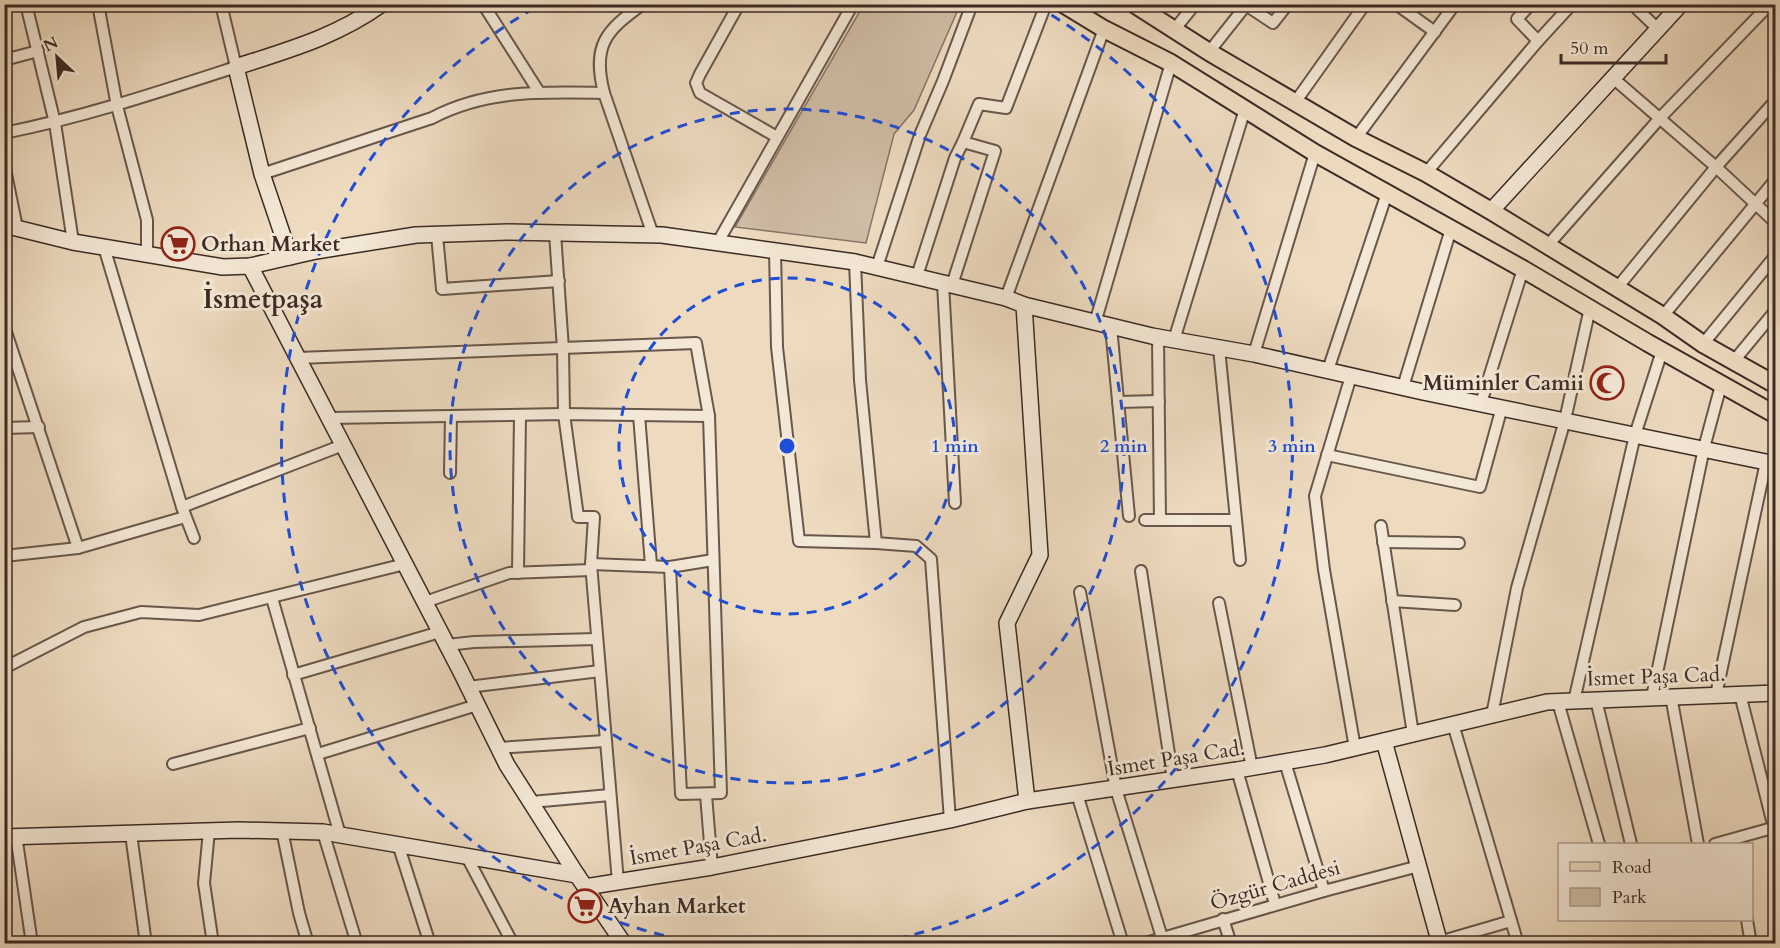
<svg xmlns="http://www.w3.org/2000/svg" width="1780" height="948" font-family="Cardo,serif">
  <rect width="100%" height="100%" fill="#eddabf"/>
  <filter id="stains"><feTurbulence type="fractalNoise" baseFrequency=".00333" numOctaves="4"/><feColorMatrix values="0 0 0 0 .2 0 0 0 0 .09 0 0 0 0 .02 0 0 0 .5 -.17"/></filter>
  <radialGradient id="worn" r=".72"><stop offset=".6" stop-color="#630" stop-opacity="0"/><stop offset="1" stop-color="#630" stop-opacity=".3"/></radialGradient>
  <polygon fill="#cfbca5" stroke="#867466" stroke-width="1.5" points="864,4 960,5 914,110 894,134 866,243 735,227"/>
  <g fill="none" stroke-linecap="round" stroke-linejoin="round">
    <g stroke="#68574c" stroke-width="14">
      <g id="street">
        <polyline points="26,4 55,123 73,242"/>
        <polyline points="98,4 117,106 147,220 147,254"/>
        <polyline points="483,4 539,92"/>
        <path d="M643 4C605 31 592 46 604 93L653 235"/>
        <polyline points="739,4 700,74 696,83 700,93 777,137"/>
        <polyline points="1396,4 1435,32"/>
        <polyline points="1531,4 1517,19 1538,41"/>
        <polyline points="1641,4 1637,9 1658,29"/>
        <polyline points="1246,5 1273,23 1288,4"/>
        <polyline points="1174,30 1195,4"/>
        <polyline points="1209,52 1247,4"/>
        <polyline points="4,60 38,51"/>
        <polyline points="1613,78 1716,167 1776,223"/>
        <polyline points="1296,101 1365,4"/>
        <path d="M4 133C84 117 159 92 236 67L221 4"/>
        <polyline points="1356,138 1455,4"/>
        <polyline points="4,164 17,228"/>
        <polyline points="1426,173 1538,41 1572,4"/>
        <path d="M262 174 432 118C487 89 544 92 604 93"/>
        <polyline points="555,233 563,349 564,414 578,517 594,517 591,564 618,882"/>
        <polyline points="437,235 442,289 559,281"/>
        <polyline points="718,242 853,4"/>
        <polyline points="1548,245 1660,118 1770,4"/>
        <polyline points="104,247 182,507 194,538"/>
        <polyline points="775,250 777,347 799,541 876,543 916,546 931,559 950,820"/>
        <polyline points="855,262 860,380 876,543"/>
        <polyline points="877,267 920,135 943,81 972,4"/>
        <polyline points="917,276 955,158 963,142"/>
        <polyline points="943,283 955,503"/>
        <polyline points="952,285 995,151 963,142 979,104 1006,108 1046,4"/>
        <polyline points="1617,288 1716,167 1776,100"/>
        <polyline points="1006,298 1104,29"/>
        <polyline points="1663,316 1776,179"/>
        <polyline points="1095,323 1171,63"/>
        <polyline points="4,326 78,548"/>
        <polyline points="1111,327 1129,516"/>
        <polyline points="1158,337 1160,520"/>
        <polyline points="1174,340 1245,109"/>
        <polyline points="1703,344 1776,255"/>
        <polyline points="1219,348 1240,560"/>
        <polyline points="1254,354 1315,153"/>
        <polyline points="298,358 696,343 709,416 721,793 681,794 670,567"/>
        <polyline points="1733,362 1776,310"/>
        <polyline points="1328,370 1387,193"/>
        <polyline points="1351,376 1315,496 1324,570 1355,748"/>
        <polyline points="1403,387 1451,229"/>
        <polyline points="1118,402 1159,401"/>
        <polyline points="1481,403 1523,269"/>
        <polyline points="639,415 651,565"/>
        <polyline points="329,418 564,414 709,416"/>
        <polyline points="4,428 39,427"/>
        <polyline points="1327,455 1480,487 1502,407"/>
        <polyline points="450,473 451,416"/>
        <polyline points="182,507 343,445"/>
        <polyline points="1145,520 1236,520"/>
        <polyline points="1381,526 1413,734"/>
        <polyline points="1383,542 1459,543"/>
        <polyline points="4,556 78,548 185,517"/>
        <polyline points="591,564 670,567 713,560"/>
        <polyline points="1141,571 1173,780"/>
        <polyline points="518,573 520,415"/>
        <polyline points="1080,592 1116,789 1164,944"/>
        <polyline points="272,598 340,835"/>
        <polyline points="1392,601 1455,605"/>
        <polyline points="425,602 509,573 591,570"/>
        <polyline points="1219,603 1252,768"/>
        <polyline points="447,645 474,642 597,639"/>
        <polyline points="4,668 84,627 141,612 199,615 405,564"/>
        <polyline points="293,675 440,632"/>
        <polyline points="468,687 600,671"/>
        <polyline points="1740,694 1774,828"/>
        <polyline points="1716,695 1766,462"/>
        <polyline points="1671,696 1698,844"/>
        <polyline points="1652,697 1704,448 1721,385"/>
        <polyline points="1596,700 1631,844"/>
        <polyline points="1574,701 1635,435 1662,351"/>
        <polyline points="1558,702 1599,844"/>
        <polyline points="1492,715 1517,588 1565,420 1590,308"/>
        <polyline points="1453,724 1518,944"/>
        <polyline points="498,748 605,741"/>
        <polyline points="318,754 477,705"/>
        <polyline points="1285,762 1324,891"/>
        <polyline points="173,764 310,728"/>
        <polyline points="1237,770 1275,904"/>
        <polyline points="1077,794 1123,944"/>
        <polyline points="706,795 712,867"/>
        <polyline points="531,802 610,795"/>
        <polyline points="282,830 299,913 308,944"/>
        <polyline points="209,831 204,883 213,944"/>
        <polyline points="323,832 357,944"/>
        <polyline points="131,834 146,944"/>
        <polyline points="16,835 32,944"/>
        <polyline points="398,844 430,944"/>
        <polyline points="1715,844 1776,827"/>
        <polyline points="467,857 513,944"/>
        <polyline points="1223,919 1231,944"/>
        <polyline points="1747,920 1751,944"/>
        <polyline points="1439,942 1511,921"/>
        <polyline points="1142,944 1324,891 1419,866"/>
      </g>
    </g>
    <g stroke="#3c2b26" stroke-width="18">
      <g id="secondary">
        <polyline points="1491,211 1681,4"/>
        <polyline points="4,225 73,242 223,267 250,266 316,251 416,235 508,232 662,235 855,262 1006,298 1024,305 1152,336 1254,354 1423,392 1766,462 1776,462"/>
        <path d="M290 257 262 174 236 67C288 50 336 37 382 4"/>
        <polyline points="250,266 460,670 507,765 577,875 624,944"/>
        <polyline points="1024,305 1040,555 1007,623 1027,801"/>
        <polyline points="1384,741 1440,944"/>
        <polyline points="4,837 239,830 323,832 577,875"/>
        <polyline points="585,887 712,867 950,820 1027,801 1237,770 1325,755 1547,702 1776,693"/>
      </g>
    </g>
    <g stroke="#3c2b26" stroke-width="20">
      <g id="primary">
        <polyline points="1063,4 1104,29 1171,63 1315,153 1523,269 1648,343 1776,415"/>
        <polyline points="1134,4 1209,52 1356,138 1426,173 1491,211 1663,316 1703,344 1776,385"/>
      </g>
    </g>
    <use href="#street" stroke="#f3e7d5" stroke-width="10"/>
    <use href="#secondary" stroke="#f3e7d5" stroke-width="15"/>
    <use href="#primary" stroke="#eddabf" stroke-width="16"/>
  </g>
  <g fill="none" stroke="#1d4ed8" stroke-width="3" stroke-dasharray="10 8">
    <circle cx="787" cy="446" r="168"/>
    <circle cx="787" cy="446" r="337"/>
    <path d="M699 943A505 505 0 0 1 538 6M1036 6A505 505 0 0 1 875 943"/>
  </g>
  <defs>
    <g id="supermarket-ring" transform="scale(1.725)"><circle r="9.5" fill="#f3e7d5" stroke="#8f2418" stroke-width="1.5"/><path d="M-6-5.5h2.5l.6 2H6L4.5 2H-2.5L-4.4-4H-6ZM-1.5 3.2a1.3 1.3 0 1 0 .1 0ZM3 3.2a1.3 1.3 0 1 0 .1 0Z" fill="#8f2418"/></g>
    <g id="mosque-ring" transform="scale(1.725)"><circle r="9.5" fill="#f3e7d5" stroke="#8f2418" stroke-width="1.5"/><path d="M3.5-4.9A6 6 0 1 0 3.5 4.9A5 5 0 1 1 3.5-4.9Z" fill="#8f2418"/></g>
  </defs>
  <g fill-rule="evenodd">
    <use href="#supermarket-ring" x="178" y="244"/>
    <use href="#mosque-ring" x="1607" y="383"/>
    <use href="#supermarket-ring" x="585" y="906"/>
  </g>
  <g text-anchor="middle" stroke-width="6" stroke-linejoin="round" paint-order="stroke">
    <g font-size="21" font-weight="bold" fill="#3c2b26" stroke="#f3e7d5" text-anchor="start">
      <text x="201" y="251">Orhan Market</text>
      <text x="1584" y="390" text-anchor="end">Müminler Camii</text>
      <text x="608" y="913">Ayhan Market</text>
    </g>
    <g font-size="21" fill="#3c2b26" stroke="#f3e7d5">
      <text transform="translate(1656 676) rotate(-2)" y="7">İsmet Paşa Cad.</text>
      <text transform="translate(1176 758) rotate(-9)" y="7">İsmet Paşa Cad.</text>
      <text transform="translate(698 846) rotate(-10)" y="7">İsmet Paşa Cad.</text>
      <text transform="translate(1275 885) rotate(-16)" y="7">Özgür Caddesi</text>
    </g>
    <g font-size="27" font-weight="bold" fill="#3c2b26" stroke="#f3e7d5">
      <text x="263" y="308">İsmetpaşa</text>
    </g>
  </g>
  <circle cx="787" cy="446" r="9" fill="#1d4ed8" stroke="#f3e7d5" stroke-width="3"/>
  <g font-size="18" text-anchor="middle" font-weight="bold" fill="#1d4ed8" stroke="#f3e7d5" stroke-width="6" stroke-linejoin="round" paint-order="stroke">
    <text x="955" y="452">1 min</text>
    <text x="1124" y="452">2 min</text>
    <text x="1292" y="452">3 min</text>
  </g>
  <rect width="1780" height="948" fill="none" stroke="#eddabf" stroke-width="24"/>
  <rect x="6" y="6" width="1768" height="936" fill="none" stroke="#3c2b26" stroke-width="3"/>
  <rect x="12" y="12" width="1756" height="924" fill="none" stroke="#3c2b26" stroke-width="1.5"/>
  <rect x="1558" y="843" width="195" height="78" fill="#f3e7d5" stroke="#aa9c8f" stroke-width="1.5"/>
  <rect x="1570" y="862" width="30" height="9" fill="#eddabf" stroke="#aa9c8f" stroke-width="1.5"/>
  <text x="1612" y="873" font-size="18" fill="#3c2b26">Road</text>
  <rect x="1570" y="888" width="30" height="18" fill="#cfbca5" stroke="#aa9c8f" stroke-width="1.5"/>
  <text x="1612" y="903" font-size="18" fill="#3c2b26">Park</text>
  <g transform="translate(57 57) rotate(334)" stroke="#f3e7d5" stroke-width="4.5" paint-order="stroke">
  <path d="M0-4.5L10 22L0 15L-10 22Z" fill="#3c2b26"/>
  <text y="-9" font-size="16" font-weight="bold" text-anchor="middle" fill="#3c2b26">N</text>
  </g>
  <path d="M1561 54v9h105v-9" fill="none" stroke="#3c2b26" stroke-width="3"/>
  <text x="1570" y="54" font-size="18" fill="#3c2b26" stroke="#f3e7d5" stroke-width="4.5" paint-order="stroke">50 m</text>
  <rect width="100%" height="100%" filter="url(#stains)"/>
  <rect width="100%" height="100%" fill="url(#worn)"/>
</svg>
